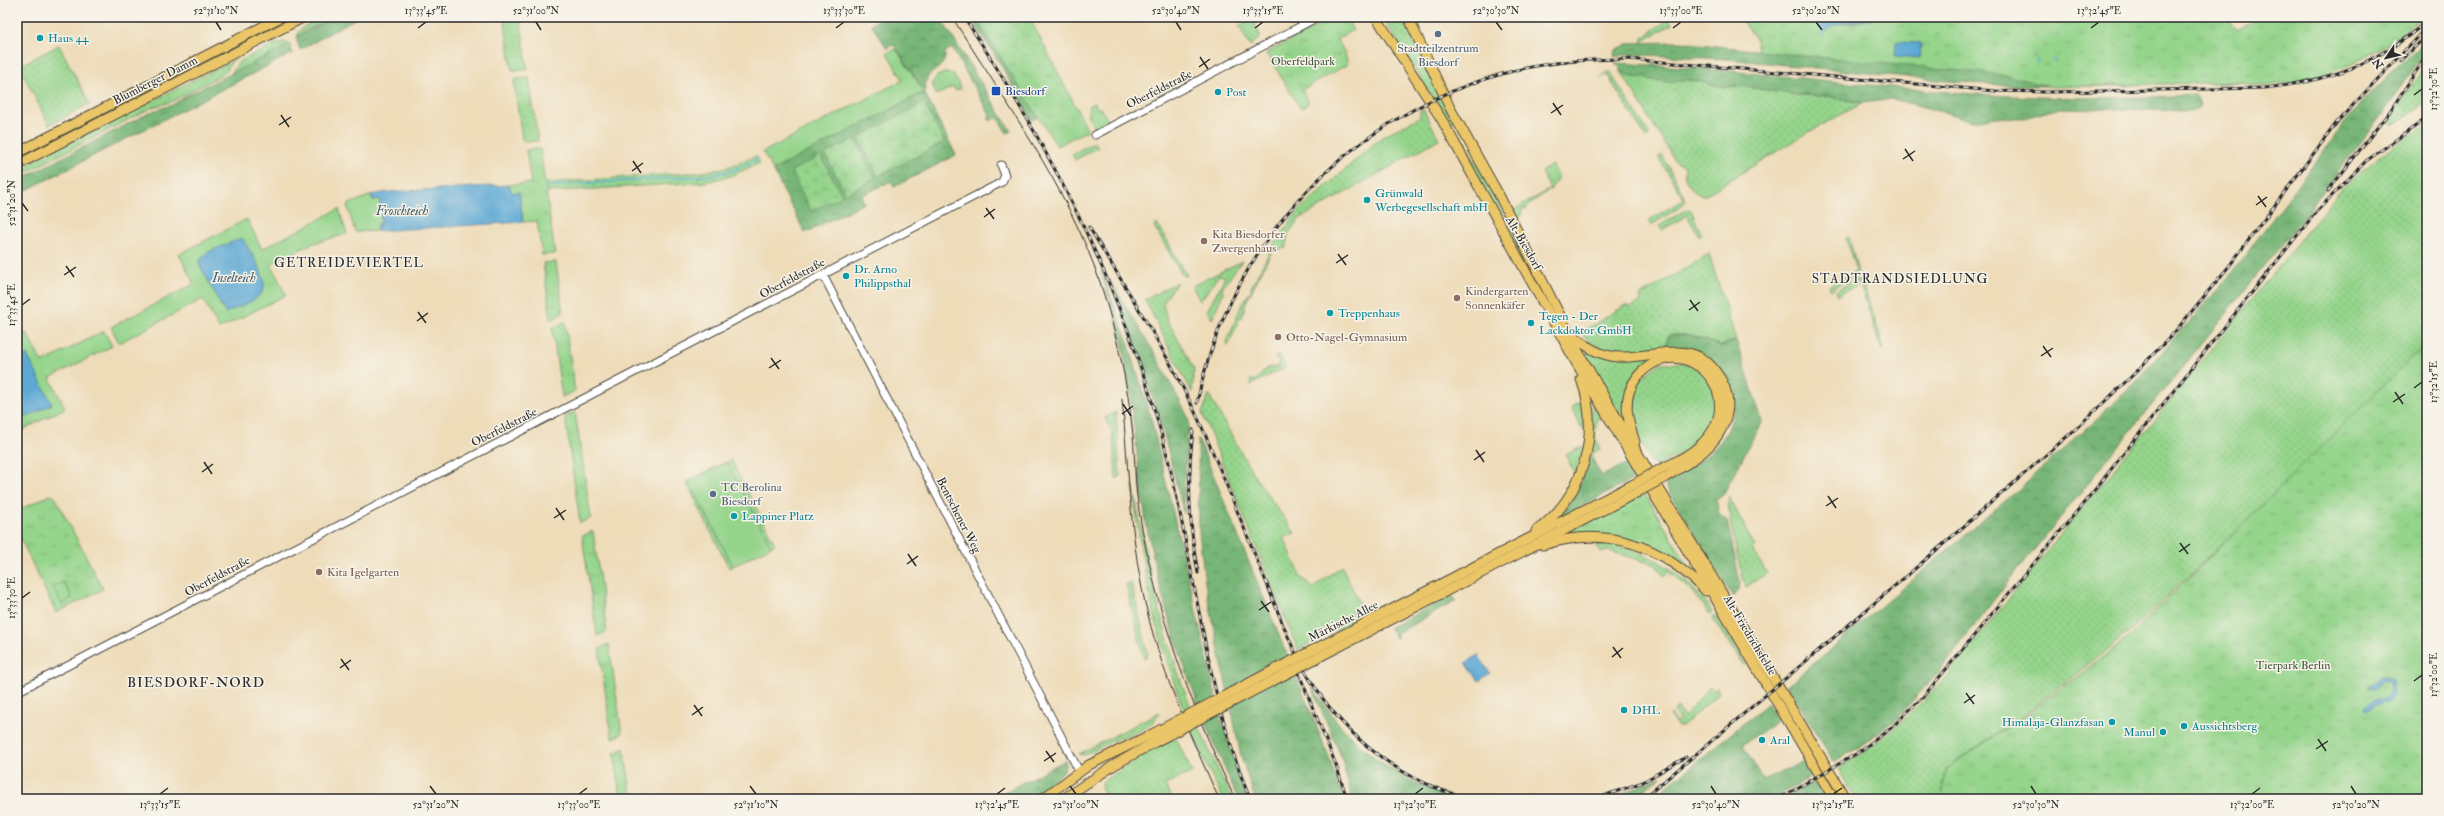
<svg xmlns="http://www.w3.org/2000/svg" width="2444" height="816" font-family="'IM FELL Double Pica',serif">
  <defs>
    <pattern id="grass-dots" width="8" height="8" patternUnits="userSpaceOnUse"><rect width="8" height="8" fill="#94d48b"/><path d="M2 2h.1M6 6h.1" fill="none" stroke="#80b678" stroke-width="1.8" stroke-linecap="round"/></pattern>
    <pattern id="forest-crowns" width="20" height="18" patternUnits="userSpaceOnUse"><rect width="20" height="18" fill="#77b677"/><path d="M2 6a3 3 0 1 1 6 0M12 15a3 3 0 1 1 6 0" fill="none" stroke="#629462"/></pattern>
    <pattern id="wetland-marsh" width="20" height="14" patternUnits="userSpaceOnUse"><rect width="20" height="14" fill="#94d48b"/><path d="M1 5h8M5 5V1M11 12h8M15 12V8" fill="none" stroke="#80b678"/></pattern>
    <pattern id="park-tufts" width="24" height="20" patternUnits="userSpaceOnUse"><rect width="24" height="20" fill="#94d48b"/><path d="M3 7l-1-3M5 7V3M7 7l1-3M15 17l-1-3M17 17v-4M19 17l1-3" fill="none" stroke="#80b678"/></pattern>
  </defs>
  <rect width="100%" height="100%" fill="#f7f3e8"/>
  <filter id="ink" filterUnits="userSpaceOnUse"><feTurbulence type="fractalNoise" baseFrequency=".025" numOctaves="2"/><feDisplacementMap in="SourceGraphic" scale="8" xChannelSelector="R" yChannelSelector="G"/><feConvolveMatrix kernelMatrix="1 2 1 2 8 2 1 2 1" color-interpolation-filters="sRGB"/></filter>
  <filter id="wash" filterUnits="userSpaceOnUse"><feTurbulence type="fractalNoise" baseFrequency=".012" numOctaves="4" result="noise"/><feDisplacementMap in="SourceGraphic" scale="16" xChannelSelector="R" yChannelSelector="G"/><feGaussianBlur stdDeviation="0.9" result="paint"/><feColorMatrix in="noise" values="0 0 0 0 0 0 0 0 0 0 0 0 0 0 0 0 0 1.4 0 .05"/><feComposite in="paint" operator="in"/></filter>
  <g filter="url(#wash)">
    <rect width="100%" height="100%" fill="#eedcb9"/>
    <g fill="url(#grass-dots)" stroke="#60805b">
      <path d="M323 17H336L304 31 297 40C296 27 313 22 323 17Z"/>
      <polygon points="1382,17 1400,17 1413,39 1453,121 1450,125"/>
      <polygon points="1252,19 1261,37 1250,46 1239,26"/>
      <polygon points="1669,19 1672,24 1642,42 1642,38"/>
      <polygon points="269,26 270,28 17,162 17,156"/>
      <polygon points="283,42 289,44 293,53 285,47 233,74 231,73 239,62 272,45"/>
      <polygon points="59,45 90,104 49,125 19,66"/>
      <polygon points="241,56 231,62 225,73 171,102 151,108 17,177 17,169"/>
      <polygon points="2427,62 2427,102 2393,125 2390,122 2391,118"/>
      <path d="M1620 70 1628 76 1640 78 1666 81 1692 80 1724 87 1742 86 1797 95 1827 96 1863 103 1814 129 1704 196C1696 195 1686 184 1685 176 1684 172 1686 170 1684 166L1676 162Z"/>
      <polygon points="1609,71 1650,135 1646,138 1607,74 1599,79"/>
      <polygon points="947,72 954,75 961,89 955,90 954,87 936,95 932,83 937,76"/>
      <polygon points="1094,102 1098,109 1101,108 1108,121 1095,128 1089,118 1088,107"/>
      <polygon points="1423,109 1439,139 1299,219 1288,234 1286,248 1272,251 1246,302 1242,318 1240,317 1228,346 1226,343 1242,304 1251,291 1251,287 1275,242 1300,209 1383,136 1420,117 1420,110"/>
      <path d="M2427 125V489L2253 516 2128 633 2020 718 1946 768 1942 799H1856L1838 769C1878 743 1912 715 1944 679L2342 188C2369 164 2395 143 2427 125Z"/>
      <polygon points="1464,141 1512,229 1551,309 1458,145"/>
      <polygon points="1095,142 1098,147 1075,160 1072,154"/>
      <polygon points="1662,155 1686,200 1682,206 1651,225 1648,221 1684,199 1658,157"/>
      <polygon points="756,156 760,163 730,176 706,182 546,192 544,183 704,172 728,167"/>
      <polygon points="1552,165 1559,176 1551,189 1529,204 1526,209 1523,208 1519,220 1514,210 1550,189 1541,172"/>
      <polygon points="1687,209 1691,210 1702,235 1699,237 1687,215 1662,230 1659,226"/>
      <polygon points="1157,224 1159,226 1187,276 1182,275 1154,226"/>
      <polygon points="1849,237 1858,273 1831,290 1829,286 1856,271 1846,238"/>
      <path d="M1709 254 1736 340 1721 346 1691 335H1669L1665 347C1627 354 1610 361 1580 333L1626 305 1630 308 1641 301 1640 296Z"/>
      <polygon points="1242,261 1222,288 1223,293 1212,319 1207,311 1225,277 1219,275 1200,301 1192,286"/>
      <polygon points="1855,280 1862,281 1884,348 1882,350 1860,284 1838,295 1836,291"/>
      <polygon points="1177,282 1163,303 1167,319 1194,369 1192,393 1145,300"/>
      <path d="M1588 351 1658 357C1632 366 1623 390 1624 416L1620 414 1586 354Z"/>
      <polygon points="1279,355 1286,367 1251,385 1250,380 1256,380 1267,368 1277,367 1279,362 1275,357"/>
      <path d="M1660 363H1684L1699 370 1713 387 1717 405 1709 430 1687 451 1655 467C1641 444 1618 406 1639 381 1644 374 1654 369 1660 363Z"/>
      <polygon points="1209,395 1255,477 1295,533 1284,538 1301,577 1313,588 1342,566 1365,615 1298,650 1202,413"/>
      <polygon points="1582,401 1584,416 1583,430 1571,407"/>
      <polygon points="1592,402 1600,417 1597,419 1595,437 1600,447 1599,450 1591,454 1594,462 1589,459"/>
      <polygon points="1116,412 1120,477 1116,479 1113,434 1105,418"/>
      <polygon points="1583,447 1575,474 1565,454"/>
      <polygon points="731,460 775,544 771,546 727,462 689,481 733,566 729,568 686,482"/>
      <path d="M1133 484C1145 554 1160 624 1184 690 1198 727 1215 763 1232 799H1223C1173 701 1142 594 1133 484Z"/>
      <path d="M1729 497 1755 546 1752 549 1767 573 1746 587C1741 576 1725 505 1729 497Z"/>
      <path d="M1596 544C1645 545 1686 574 1713 612L1710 614 1689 588 1669 572 1664 576 1656 565 1608 551 1601 552Z"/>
      <polygon points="1131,582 1148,655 1144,658 1126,584"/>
      <polygon points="1716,616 1745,663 1744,666 1712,618"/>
      <polygon points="1710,687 1713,691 1717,688 1719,693 1682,727 1678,727 1670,717 1671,714 1676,722 1680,719 1674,711 1678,708 1684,717"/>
      <path d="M1159 712C1152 732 1129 733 1112 741 1103 746 1093 751 1084 755L1079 754Z"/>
      <polygon points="1176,738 1192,772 1165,785 1171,799 1107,799 1101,788 1102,782 1158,746"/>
    </g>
    <g fill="url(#forest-crowns)" stroke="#517051">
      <polygon points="336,17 358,17 300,50 297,40 300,35"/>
      <path d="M883 17H940L1011 131 1007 133 997 117 990 121 988 117 990 115 952 48 945 52C948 72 920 70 926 90L924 92 956 155 894 187 891 181 861 196 864 203 805 233 773 170 924 92 896 47 892 45 887 48 871 24Z"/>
      <polygon points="970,17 982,17 1040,117 1031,120 1002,67"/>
      <path d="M2423 17C2367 64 2325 79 2253 85L2246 83 2219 84 2182 75 2128 86H2013L1947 81 1727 59 1626 54 1614 57 1616 50 1629 43 1680 42 1837 59Z"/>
      <polygon points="2427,38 2427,50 2368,133 2288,237 2000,592 1938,673 1896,719 1858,748 1834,762 1787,686 2024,485 2128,390 2228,278 2347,120 2382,81"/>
      <polygon points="285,47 293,53 17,195 17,181 153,111 172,105 188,95"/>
      <path d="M1615 63C1735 68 1854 86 1974 94 2047 99 2122 99 2195 95L2200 104 2198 109 2193 111 2060 108 2024 118 1997 117 1972 121 1955 115 1892 99 1863 103 1827 96 1797 95 1742 86 1724 87 1692 80 1667 82 1628 76Z"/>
      <path d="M1101 271 1129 345 1152 422 1221 719 1247 799H1238C1202 717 1169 635 1151 548 1137 482 1135 413 1123 347 1118 322 1108 296 1101 271Z"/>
      <polygon points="1109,279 1154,352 1189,419 1184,485 1184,514 1164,434 1135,343"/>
      <path d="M1669 335H1691L1721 346 1736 340 1762 421 1723 495 1716 500 1719 514 1727 521 1740 582 1739 591 1732 596 1665 485C1681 468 1703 464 1720 442 1754 397 1717 345 1665 347Z"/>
      <polygon points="1198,438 1329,757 1343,799 1255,799 1241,756 1205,583 1199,532"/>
      <polygon points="1589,459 1594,462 1602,476 1627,463 1635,478 1555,521 1573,498 1581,482"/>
      <polygon points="1452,595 1456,601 1397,633 1397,639 1389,628"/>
      <path d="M1311 685C1323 701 1334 720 1348 734 1378 765 1418 788 1460 799H1396L1385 793V799H1352L1341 756Z"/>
      <polygon points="1768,703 1777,720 1772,725 1742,745 1764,780 1803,762 1811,777 1773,799 1652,799"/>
      <polygon points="1066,760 1064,771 1032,799 991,799"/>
      <polygon points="1661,776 1633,799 1600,799 1624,793"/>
      <polygon points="1814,781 1825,799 1785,799"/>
    </g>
    <g fill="url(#wetland-marsh)" stroke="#60805b">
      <polygon points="924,103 944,142 878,176 859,137"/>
      <polygon points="852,140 856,141 875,178 846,194 825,154"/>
      <polygon points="821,156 842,196 811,211 791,171"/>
    </g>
    <g fill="url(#park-tufts)" stroke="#60805b">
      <polygon points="504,17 520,17 528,70 512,70"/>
      <polygon points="975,17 1029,17 1088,130 1057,146"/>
      <polygon points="1335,17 1346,17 1353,30 1337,39 1344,51 1348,64 1302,90 1309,103 1301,109 1266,53"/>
      <path d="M1739 17H1820V29C1839 21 1860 24 1879 17H2235L2230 21 2237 30 2261 17H2423C2376 57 2317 88 2254 85 2247 85 2240 82 2233 82L2052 87 2004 75 1758 51 1755 37Z"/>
      <polygon points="529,78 538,141 525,141 522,139 514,82 515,79"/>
      <polygon points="540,149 555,254 542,255 537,221 523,222 519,192 512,194 509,185 531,183 526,150"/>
      <polygon points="556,262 563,313 551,320 543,263"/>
      <polygon points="565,322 575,391 562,397 552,328"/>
      <polygon points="2427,342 2427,799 1942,799 1946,768 2021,719 2130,636"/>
      <polygon points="575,411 591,518 580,523 565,417"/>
      <polygon points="1645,494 1687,564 1685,567 1661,551 1645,544 1559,536"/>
      <polygon points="50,495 55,497 103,589 56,613 17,531 17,511"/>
      <polygon points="593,531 607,631 597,636 582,536"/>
      <polygon points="609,644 622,734 612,739 599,649"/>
      <polygon points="624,748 632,799 621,799 614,753"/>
    </g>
    <g fill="#94d48b" stroke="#60805b">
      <polygon points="896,49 924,92 773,170 763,152 903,80 887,53"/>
      <polygon points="371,195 373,200 380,199 381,224 377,224 377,231 355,232 347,205"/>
      <polygon points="339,209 347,234 311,244 271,264 286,295 219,329 203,299 119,343 111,327 194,284 179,254 247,219 262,249"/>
      <polygon points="104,331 112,346 50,378 65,408 17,433 17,338 27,333 42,363"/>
      <polygon points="727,462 771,546 733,566 689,481"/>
      <polygon points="64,582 72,598 62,604 53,587"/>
    </g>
    <g fill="#5ba8d4" stroke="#436a80">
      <path d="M1820 17H1879C1861 23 1840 18 1826 32L1820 29Z"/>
      <polygon points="1896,42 1921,43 1920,58 1895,56"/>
      <polygon points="509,185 512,193 519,192 523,222 377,231 377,224 381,224 380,199 373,200 371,195 388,192"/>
      <path d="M242 238C250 252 275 284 259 296 250 304 236 308 225 313L198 262 208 252Z"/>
      <polygon points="27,355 52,404 17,422 17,357"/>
      <polygon points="1478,655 1490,673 1479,681 1466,663"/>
      <polygon points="2381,677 2387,677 2393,680 2394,695 2390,701 2377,704 2367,710 2365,706 2374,699 2382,699 2390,694 2389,681 2382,681 2374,689 2367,688"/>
    </g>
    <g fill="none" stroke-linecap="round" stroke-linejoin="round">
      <g stroke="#5ba8d4" stroke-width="1.5">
        <polyline points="1823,31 1823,37"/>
        <polyline points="2054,59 2055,63"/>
        <polyline points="2037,63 2037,59"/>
        <polyline points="545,186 706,176 731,171 758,159"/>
      </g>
    </g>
  </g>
  <g filter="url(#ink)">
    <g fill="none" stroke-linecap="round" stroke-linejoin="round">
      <g stroke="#484640" stroke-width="9">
        <g id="minor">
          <polyline points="1095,135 1318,17"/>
          <polyline points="823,275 1079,771"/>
          <polyline points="17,692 1002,182 1005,175 1001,165"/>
        </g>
      </g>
      <g stroke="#484640" stroke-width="11">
        <g id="major">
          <polyline points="1376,17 1442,120 1574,359 1834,799"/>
          <polyline points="1408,17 1450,108 1499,195 1579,353 1622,427 1846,799"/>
          <polyline points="17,153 281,17"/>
          <polyline points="17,165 304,17"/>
          <path d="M1572 333C1582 344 1595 353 1611 356 1646 363 1690 334 1716 372 1724 382 1728 393 1728 406 1725 443 1693 461 1664 478"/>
          <path d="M1635 442C1627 419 1621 397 1638 376 1684 324 1756 398 1698 447 1687 457 1673 463 1659 470"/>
          <path d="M1536 531C1584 496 1601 434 1581 379"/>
          <path d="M1543 545C1606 525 1661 545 1706 591"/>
          <polyline points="1313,650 1634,484"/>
          <polyline points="1317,658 1638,492"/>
          <polyline points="1230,693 1278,668"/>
          <polyline points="1234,701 1282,676"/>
          <polyline points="1042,799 1089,765 1152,734"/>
          <polyline points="1063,799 1116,764 1155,742"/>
        </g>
      </g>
      <use href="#minor" stroke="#fff" stroke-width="7"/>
      <use href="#major" stroke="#eac669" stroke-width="9"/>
      <g stroke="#2b2b2b" stroke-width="1">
        <path d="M952 17C1005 102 1067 186 1100 282 1116 331 1128 384 1133 435 1135 460 1135 486 1139 511 1155 611 1192 708 1235 799"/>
        <path d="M1122 399C1129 471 1130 545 1148 615 1163 677 1193 741 1219 799"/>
      </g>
      <g stroke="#2b2b2b" stroke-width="3">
        <g id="rail">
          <path d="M964 17C1055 154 1130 304 1169 463 1196 575 1206 693 1250 799"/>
          <polyline points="2401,61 2427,35"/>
          <polyline points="2328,191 2390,111 2427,55"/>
          <path d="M1089 227C1128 292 1170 356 1201 425 1224 477 1245 531 1267 584 1277 610 1287 637 1300 662 1336 730 1395 780 1470 799"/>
          <path d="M1197 403C1231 238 1353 110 1517 70 1554 61 1591 59 1628 59L1996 91 2047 92 2265 88C2330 81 2377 64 2427 21"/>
          <path d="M1193 430C1187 478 1189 526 1198 573"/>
          <polyline points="1293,659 1336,765 1347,799"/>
          <polyline points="1595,799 1643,782 1686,757"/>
          <polyline points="1643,799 1917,567 2070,434 2133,375 2173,334 2230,265 2338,121 2421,33"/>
          <polyline points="1778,799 1856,754 1891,728 1923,697 2097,487 2316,212 2366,161 2427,118"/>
        </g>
      </g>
      <use href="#rail" stroke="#f7f3e8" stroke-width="1.5" stroke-dasharray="4.5" stroke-linecap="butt"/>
      <g stroke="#484640" stroke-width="11" stroke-linecap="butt">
        <g id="major-bridge">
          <polyline points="1634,484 1659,470"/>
          <polyline points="1638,492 1664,478"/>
          <polyline points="1278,668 1313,650"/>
          <polyline points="1282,676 1317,658"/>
          <polyline points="1152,734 1230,693"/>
          <polyline points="1155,742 1234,701"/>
        </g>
      </g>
      <use href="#major-bridge" stroke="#eac669" stroke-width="9"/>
    </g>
  </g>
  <path fill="none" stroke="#2b2b2b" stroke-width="1.5" d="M216 22 221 30M536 22 541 30M1176 22 1181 30M1496 22 1502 30M1816 22 1822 30M418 28 426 22M836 28 844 22M1255 28 1263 22M1673 28 1681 22M2091 28 2099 22M1200 57 1208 69M1199 67 1210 59M2414 95 2422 89M1553 103 1561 115M1551 113 1563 105M281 115 289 127M279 125 291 117M1905 149 1913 161M1903 159 1915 151M633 161 641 173M632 171 643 163M2258 196 2266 207M22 203 28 211M2256 205 2267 197M986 208 994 219M984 217 995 209M1338 254 1346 265M1336 263 1348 255M66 266 74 277M64 275 76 267M1690 300 1698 311M22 305 30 299M1689 310 1700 302M418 312 426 323M417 321 428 313M2043 346 2051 357M2041 356 2053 348M771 358 779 369M769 368 781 360M2414 388 2422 382M2395 392 2403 404M2393 402 2405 394M1123 404 1131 416M1122 414 1133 406M1476 450 1484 462M1474 460 1485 452M204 462 212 474M202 472 213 464M1828 496 1836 508M1826 506 1838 498M556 508 564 520M554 518 566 510M2180 543 2188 554M2179 552 2190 544M908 554 916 566M907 564 918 556M22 598 30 592M1261 601 1269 612M1259 610 1271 602M1613 647 1621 658M1612 657 1623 648M341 659 349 670M340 668 351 660M2414 681 2422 675M1966 693 1974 704M1964 703 1975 695M694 705 702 716M692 715 703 707M2318 739 2326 751M2316 749 2328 741M1046 751 1054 762M1044 761 1056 753M430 786 436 794M750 786 756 794M1070 786 1076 794M1711 786 1716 794M2031 786 2036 794M2351 786 2356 794M160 794 168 788M579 794 587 788M997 794 1005 788M1415 794 1423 788M1833 794 1842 788M2252 794 2260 788"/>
  <g fill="#5c6f8a" stroke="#f7f3e8" stroke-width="1.5">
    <circle cx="1438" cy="34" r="4"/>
    <circle cx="713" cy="494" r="4"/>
  </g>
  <g fill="#0f9aa8" stroke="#f7f3e8" stroke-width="1.5">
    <circle cx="40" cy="38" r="4"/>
    <circle cx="1218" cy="92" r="4"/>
    <circle cx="1367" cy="200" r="4"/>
    <circle cx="846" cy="276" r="4"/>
    <circle cx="1330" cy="313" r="4"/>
    <circle cx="1531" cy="323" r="4"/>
    <circle cx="734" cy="516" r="4"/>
    <circle cx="1624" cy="710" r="4"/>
    <circle cx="2112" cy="722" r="4"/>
    <circle cx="2184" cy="726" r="4"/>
    <circle cx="2163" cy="732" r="4"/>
    <circle cx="1762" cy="740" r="4"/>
  </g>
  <rect fill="#1a4fb4" stroke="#f7f3e8" stroke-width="1.5" x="991" y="86" width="10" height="10" rx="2"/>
  <g fill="#8d6e63" stroke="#f7f3e8" stroke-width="1.5">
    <circle cx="1204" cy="241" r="4"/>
    <circle cx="1457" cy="298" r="4"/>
    <circle cx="1278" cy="337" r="4"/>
    <circle cx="319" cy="572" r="4"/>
  </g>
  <g text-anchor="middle" stroke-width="3" stroke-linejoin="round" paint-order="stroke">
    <g font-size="12" fill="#0d838f" stroke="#f7f3e8" text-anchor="start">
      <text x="48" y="42">Haus 44</text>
      <text x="1226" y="96">Post</text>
      <text x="1375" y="197">Grünwald<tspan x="1375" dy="14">Werbegesellschaft mbH</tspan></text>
      <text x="854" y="273">Dr. Arno<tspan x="854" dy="14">Philippsthal</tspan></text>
      <text x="1338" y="317">Treppenhaus</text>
      <text x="1539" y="320">Tegen - Der<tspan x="1539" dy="14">Lackdoktor GmbH</tspan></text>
      <text x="742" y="520">Lappiner Platz</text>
      <text x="1632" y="714">DHL</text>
      <text x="2104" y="726" text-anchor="end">Himalaja-Glanzfasan</text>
      <text x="2192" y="730">Aussichtsberg</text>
      <text x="2155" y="736" text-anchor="end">Manul</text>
      <text x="1770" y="744">Aral</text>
    </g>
    <g font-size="12" fill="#4e5e75" stroke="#f7f3e8">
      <text x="1438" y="52">Stadtteilzentrum<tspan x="1438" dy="14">Biesdorf</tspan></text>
      <text x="721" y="491" text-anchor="start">TC Berolina<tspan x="721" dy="14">Biesdorf</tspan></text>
    </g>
    <g font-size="12" fill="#455543" stroke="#f7f3e8">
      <text x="1303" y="65">Oberfeldpark</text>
      <text x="2293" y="669">Tierpark Berlin</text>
    </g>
    <g font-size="12" fill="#2b2b2b" stroke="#f7f3e8">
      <text transform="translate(155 80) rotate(-27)" y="4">Blumberger Damm</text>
      <text transform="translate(1159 89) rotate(-27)" y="4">Oberfeldstraße</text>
      <text transform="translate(1524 243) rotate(60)" y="4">Alt-Biesdorf</text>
      <text transform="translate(792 278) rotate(-28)" y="4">Oberfeldstraße</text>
      <text transform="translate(504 427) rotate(-27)" y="4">Oberfeldstraße</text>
      <text transform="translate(959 515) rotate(63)" y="4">Bentschener Weg</text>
      <text transform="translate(217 576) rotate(-28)" y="4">Oberfeldstraße</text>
      <text transform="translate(1343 621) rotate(-27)" y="4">Märkische Allee</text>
      <text transform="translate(1750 635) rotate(59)" y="4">Alt-Friedrichsfelde</text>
    </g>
    <g font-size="12" fill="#164399" stroke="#f7f3e8" text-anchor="start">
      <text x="1005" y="95">Biesdorf</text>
    </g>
    <g font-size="12" fill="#785e54" stroke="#f7f3e8" text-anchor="start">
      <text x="1212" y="238">Kita Biesdorfer<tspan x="1212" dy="14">Zwergenhaus</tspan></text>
      <text x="1465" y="295">Kindergarten<tspan x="1465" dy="14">Sonnenkäfer</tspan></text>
      <text x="1286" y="341">Otto-Nagel-Gymnasium</text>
      <text x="327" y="576">Kita Igelgarten</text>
    </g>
    <g font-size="13" font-style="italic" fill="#3c5766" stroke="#f7f3e8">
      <text x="402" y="215">Froschteich</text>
      <text x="234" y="282">Inselteich</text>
    </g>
    <g font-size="13" letter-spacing="1" fill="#2b2b2b" stroke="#f7f3e8">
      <text x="349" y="267">GETREIDEVIERTEL</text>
      <text x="1900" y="283">STADTRANDSIEDLUNG</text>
    </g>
    <g font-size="14" letter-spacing="1" fill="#2b2b2b" stroke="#f7f3e8">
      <text x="196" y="687">BIESDORF-NORD</text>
    </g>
  </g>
  <rect width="2444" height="816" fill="none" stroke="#f7f3e8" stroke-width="44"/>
  <g transform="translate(2386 58) rotate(235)" stroke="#f7f3e8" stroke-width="3" paint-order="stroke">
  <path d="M0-3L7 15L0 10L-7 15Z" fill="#2b2b2b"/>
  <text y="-6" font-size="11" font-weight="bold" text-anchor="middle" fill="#2b2b2b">N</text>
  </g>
  <rect x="22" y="22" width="2400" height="772" fill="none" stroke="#2b2b2b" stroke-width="1.5"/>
  <g font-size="10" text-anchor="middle" fill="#2b2b2b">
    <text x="216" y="14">52°31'10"N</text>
    <text x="426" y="14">13°33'45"E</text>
    <text x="536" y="14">52°31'00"N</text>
    <text x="844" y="14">13°33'30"E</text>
    <text x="1176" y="14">52°30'40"N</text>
    <text x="1263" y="14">13°33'15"E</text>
    <text x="1496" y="14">52°30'30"N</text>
    <text x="1681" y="14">13°33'00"E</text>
    <text x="1816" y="14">52°30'20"N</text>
    <text x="2099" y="14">13°32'45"E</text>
    <text transform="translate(2433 89) rotate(-90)" y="4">13°32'30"E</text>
    <text transform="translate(11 203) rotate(-90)" y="4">52°31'20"N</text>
    <text transform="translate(11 305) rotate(-90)" y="4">13°33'45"E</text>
    <text transform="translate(2433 382) rotate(-90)" y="4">13°32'15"E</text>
    <text transform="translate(11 598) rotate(-90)" y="4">13°33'30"E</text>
    <text transform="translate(2433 675) rotate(-90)" y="4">13°32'00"E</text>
    <text x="160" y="808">13°33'15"E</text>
    <text x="436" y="808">52°31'20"N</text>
    <text x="579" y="808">13°33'00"E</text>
    <text x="756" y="808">52°31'10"N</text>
    <text x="997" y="808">13°32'45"E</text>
    <text x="1076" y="808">52°31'00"N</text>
    <text x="1415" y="808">13°32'30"E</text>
    <text x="1716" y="808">52°30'40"N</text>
    <text x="1833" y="808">13°32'15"E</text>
    <text x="2036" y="808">52°30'30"N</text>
    <text x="2252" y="808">13°32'00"E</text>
    <text x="2356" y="808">52°30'20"N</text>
  </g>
</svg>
